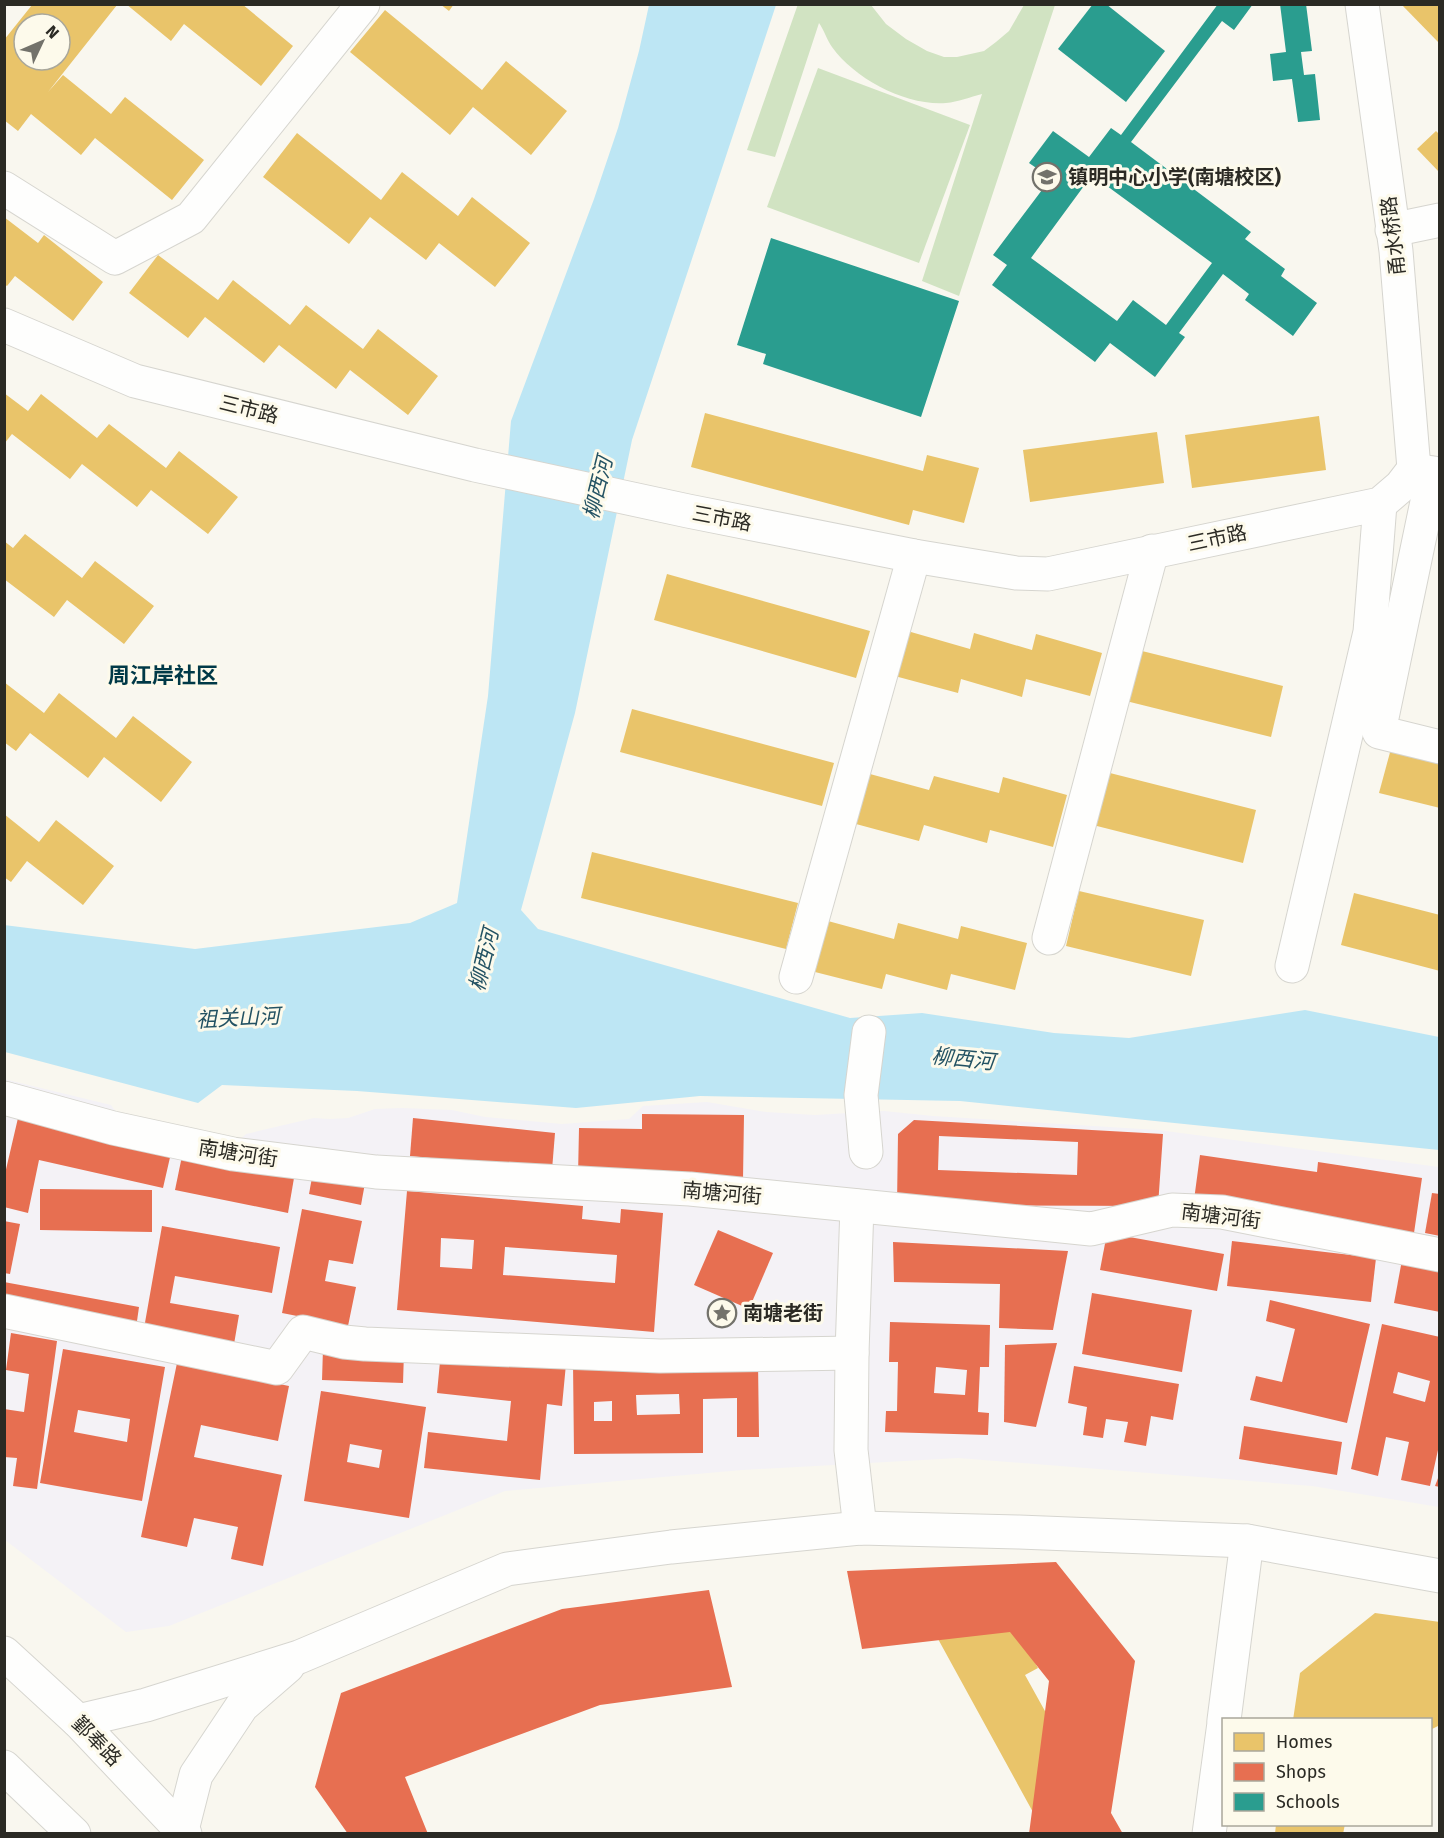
<svg xmlns="http://www.w3.org/2000/svg" width="1444" height="1838" font-family="'Fira Sans','Noto Sans SC',sans-serif">
  <rect width="100%" height="100%" fill="#f9f7ef"/>
  <polygon fill="#f4f2f6" points="4,1079 111,1105 126,1126 231,1147 246,1134 314,1118 330,1119 348,1118 375,1109 402,1108 452,1110 485,1117 562,1124 629,1119 643,1106 707,1102 766,1112 815,1115 884,1111 933,1116 1158,1130 1439,1167 1439,1507 1312,1486 958,1458 742,1470 505,1491 169,1626 126,1632 5,1540"/>
  <g fill="#d1e3c2">
    <path d="M798 4 871 5 886 24 906 39 927 51 944 57H957L984 51 996 42 1009 31 1024 5H1055L959 296 922 281 982 94C970 97 958 102 946 103 906 106 855 79 832 47 827 40 824 30 819 23L775 157 747 150Z"/>
    <polygon points="818,68 970,125 919,263 767,207"/>
  </g>
  <polygon fill="#bde6f4" points="649,5 776,5 632,440 575,713 521,910 538,929 850,1018 922,1013 1054,1033 1129,1038 1305,1010 1439,1037 1439,1150 960,1101 700,1096 576,1108 357,1091 222,1085 198,1103 5,1052 4,925 195,949 410,923 457,903 488,696 511,421 594,199 618,128 639,51"/>
  <g fill="#e9c46a" fill-rule="evenodd">
    <polygon points="126,4 242,4 293,46 261,86 184,24 171,41"/>
    <polygon points="440,4 454,4 449,11"/>
    <polygon points="1401,4 1440,4 1440,44"/>
    <path d="M32 5H117L48 92 63 75 111 114 125 97 204 160 172 200 95 138 81 155 31 114 18 131 4 120V40ZM24 24H60V60H24Z"/>
    <polygon points="385,10 482,90 506,61 567,111 531,155 473,107 450,135 350,52"/>
    <polygon points="1436,131 1440,135 1440,173 1417,149"/>
    <polygon points="297,133 381,200 402,172 458,216 472,197 530,243 495,287 439,243 426,260 370,217 349,244 263,177"/>
    <polygon points="4,217 38,243 44,235 103,282 73,321 15,276 7,286 4,284"/>
    <polygon points="158,255 218,300 233,280 290,325 306,305 363,349 378,329 438,376 408,415 350,370 336,389 279,345 264,363 205,317 188,338 129,293"/>
    <polygon points="4,393 28,411 41,394 97,438 109,424 166,468 179,451 238,497 208,534 151,490 137,507 82,464 70,479 12,434 4,444"/>
    <polygon points="705,413 923,471 927,455 979,468 964,523 913,510 909,525 691,467"/>
    <polygon points="1319,416 1326,470 1192,488 1185,435"/>
    <polygon points="1157,432 1164,483 1030,502 1023,450"/>
    <polygon points="25,534 82,578 95,561 154,606 124,644 67,600 54,617 4,579 4,541 13,548"/>
    <polygon points="667,574 870,631 856,678 654,620"/>
    <polygon points="904,630 970,649 974,633 1032,650 1036,634 1102,653 1090,696 1026,679 1022,697 961,679 958,693 891,675"/>
    <polygon points="1138,650 1283,686 1271,737 1126,701"/>
    <polygon points="4,682 44,713 59,693 116,738 133,716 192,762 161,802 104,757 88,778 30,733 16,751 4,742"/>
    <polygon points="632,709 834,763 822,806 620,752"/>
    <polygon points="1392,745 1440,757 1440,808 1379,793"/>
    <polygon points="1106,772 1256,810 1243,863 1093,825"/>
    <polygon points="870,774 929,790 934,776 999,793 1003,777 1067,795 1053,847 990,830 987,843 924,825 919,841 856,824"/>
    <polygon points="4,814 39,842 56,820 114,866 83,905 27,861 11,882 4,877"/>
    <polygon points="592,852 798,903 786,949 581,898"/>
    <polygon points="1079,891 1204,920 1191,976 1066,946"/>
    <polygon points="1354,893 1440,915 1440,971 1341,945"/>
    <polygon points="828,921 894,939 898,923 958,939 961,926 1027,943 1015,990 951,974 947,990 886,974 882,989 815,972"/>
    <polygon points="982,1601 1000,1633 1014,1626 1038,1668 1025,1675 1061,1740 1076,1732 1100,1776 1084,1785 1101,1815 1067,1834 1045,1834 932,1628"/>
    <polygon points="1375,1613 1440,1622 1440,1725 1430,1730 1430,1720 1293,1720 1300,1673"/>
    <polygon points="1276,1824 1345,1824 1343,1834 1275,1834"/>
  </g>
  <g fill="#e76f51" fill-rule="evenodd">
    <polygon points="642,1114 744,1115 743,1179 578,1176 579,1128 642,1129"/>
    <polygon points="18,1118 171,1153 163,1188 39,1160 28,1213 4,1207 4,1178"/>
    <polygon points="413,1118 555,1133 552,1170 410,1156"/>
    <path d="M914 1120 1163 1134 1158 1206 897 1205 898 1134ZM939 1136 1078 1142 1077 1175 938 1170Z"/>
    <polygon points="1200,1155 1317,1172 1318,1162 1422,1178 1414,1233 1194,1200"/>
    <polygon points="182,1156 294,1178 288,1213 175,1190"/>
    <polygon points="313,1172 365,1183 361,1205 309,1194"/>
    <polygon points="40,1189 152,1190 152,1232 40,1230"/>
    <path d="M407 1191 583 1206 582 1219 620 1223 621 1209 663 1213 654 1332 397 1310ZM441 1238 474 1240 472 1269 440 1267ZM505 1247 617 1255 615 1283 503 1275Z"/>
    <polygon points="1432,1193 1440,1194 1440,1236 1425,1233"/>
    <polygon points="302,1209 362,1221 353,1264 329,1260 325,1281 356,1287 348,1326 282,1313"/>
    <polygon points="4,1221 20,1224 10,1274 4,1273"/>
    <polygon points="162,1226 280,1247 272,1293 175,1276 170,1303 239,1315 233,1350 143,1334"/>
    <polygon points="718,1230 773,1253 749,1309 694,1285"/>
    <polygon points="1107,1233 1224,1254 1217,1291 1100,1270"/>
    <polygon points="1232,1241 1376,1258 1371,1302 1227,1286"/>
    <polygon points="893,1242 1068,1251 1053,1330 999,1328 1000,1284 894,1282"/>
    <polygon points="1402,1260 1440,1267 1440,1312 1394,1303"/>
    <polygon points="4,1282 139,1307 135,1335 4,1311"/>
    <polygon points="1092,1293 1192,1310 1182,1372 1082,1354"/>
    <polygon points="1270,1300 1370,1324 1347,1423 1250,1400 1256,1376 1282,1382 1295,1329 1266,1321"/>
    <path d="M890 1322 990 1325 989 1367H980L978 1412 989 1413 988 1435 885 1432 886 1411H897L898 1362H889ZM936 1367 967 1370 965 1395 934 1393Z"/>
    <path d="M1382 1324 1440 1337V1441L1430 1486 1401 1480 1409 1442 1386 1437 1378 1476 1351 1469ZM1398 1372 1430 1381 1425 1402 1393 1393Z"/>
    <polygon points="11,1333 57,1341 37,1489 13,1486 17,1458 4,1457 4,1409 24,1412 29,1374 6,1370"/>
    <polygon points="1057,1343 1036,1427 1004,1422 1005,1345"/>
    <polygon points="323,1348 404,1351 403,1383 322,1380"/>
    <path d="M63 1349 165 1367 142 1501 40 1483ZM78 1410 130 1419 127 1442 74 1432Z"/>
    <polygon points="441,1351 566,1364 562,1406 547,1404 540,1480 424,1468 428,1432 507,1441 511,1401 437,1393"/>
    <path d="M758 1362 759 1437H737V1398L703 1399V1453L574 1454 573 1363ZM679 1394 680 1414 637 1415 636 1395ZM612 1401V1421H594V1402Z"/>
    <polygon points="177,1363 289,1386 278,1441 201,1425 194,1457 282,1475 263,1566 231,1559 238,1527 194,1518 187,1547 141,1537"/>
    <polygon points="1074,1366 1179,1384 1173,1420 1151,1416 1146,1446 1124,1442 1128,1422 1106,1419 1103,1438 1083,1435 1087,1407 1068,1403"/>
    <path d="M321 1391 426 1407 409 1518 304 1501ZM350 1444 382 1450 379 1468 347 1462Z"/>
    <polygon points="1244,1426 1342,1442 1337,1475 1239,1459"/>
    <polygon points="1440,1473 1440,1487 1435,1486"/>
    <polygon points="1056,1562 1135,1661 1111,1813 1123,1834 1029,1834 1049,1681 1010,1632 862,1649 847,1571"/>
    <polygon points="709,1590 732,1687 600,1705 405,1777 428,1834 348,1834 315,1787 341,1693 562,1609"/>
  </g>
  <g fill="#2a9d8f" fill-rule="evenodd">
    <polygon points="1093,4 1106,4 1165,51 1126,102 1058,49"/>
    <path d="M1218 4H1253L1234 30 1222 21 1131 142 1251 232 1245 239 1285 269 1281 276 1317 303 1293 336 1245 300 1249 294 1223 274 1179 333 1185 337 1155 377 1110 343 1095 362 992 285 1007 265 993 255 1051 178 1029 163 1053 131 1089 157 1111 128 1121 135ZM1092 175 1212 263 1166 325 1133 300 1117 321 1031 258Z"/>
    <polygon points="1280,4 1306,4 1312,51 1301,52 1304,75 1315,74 1320,120 1298,122 1292,79 1273,81 1270,54 1286,52"/>
    <polygon points="771,238 959,301 921,417 763,364 766,354 737,345"/>
  </g>
  <g fill="none" stroke-linecap="round" stroke-linejoin="round">
    <g stroke="#d6d5cf" stroke-width="35">
      <g id="minor">
        <polyline points="1362,4 1396,251 1414,469"/>
        <polyline points="4,188 115,258 191,218 363,4"/>
        <polyline points="1392,230 1440,220"/>
        <polyline points="4,325 135,381 475,465 688,511 914,556 1016,573 1048,574 1380,504 1401,486 1414,469 1440,475"/>
        <polyline points="1433,473 1379,732 1440,747"/>
        <polyline points="1049,938 1152,551"/>
        <polyline points="1292,966 1370,632 1380,504"/>
        <polyline points="796,977 914,556"/>
        <polyline points="4,1098 113,1128 233,1154 376,1172 690,1189 1091,1229 1172,1210 1222,1212 1440,1255"/>
        <polyline points="866,1152 861,1095 869,1032"/>
        <polyline points="857,1206 852,1353 851,1450 860,1528"/>
        <polyline points="4,1311 277,1368 303,1332 344,1342 365,1344 660,1356 852,1353"/>
        <polyline points="1224,1720 1247,1541"/>
        <polyline points="78,1721 146,1705 299,1657 507,1569 671,1547 860,1528 1019,1532 1247,1541 1440,1576"/>
        <polyline points="182,1830 196,1775 242,1706 288,1666"/>
        <polyline points="1209,1834 1224,1723"/>
      </g>
    </g>
    <g stroke="#d6d5cf" stroke-width="35">
      <g id="major">
        <polyline points="4,1653 78,1721 185,1834"/>
        <polyline points="4,1767 74,1834"/>
      </g>
    </g>
    <use href="#minor" stroke="#fefefd" stroke-width="33"/>
    <use href="#major" stroke="#fefefd" stroke-width="33"/>
  </g>
  <defs>
    <g id="school-ring" transform="scale(1.5)"><circle r="9.5" fill="#fdfaeb" stroke="#73726b" stroke-width="1.5"/><path d="M0-5L7-2L0 1L-7-2ZM-4 1L0 2.5L4 1V4Q0 6-4 4Z" fill="#73726b"/></g>
    <g id="sight-ring" transform="scale(1.5)"><circle r="9.5" fill="#fdfaeb" stroke="#73726b" stroke-width="1.5"/><path d="M0-6L1.8-2.2L6-1.7L2.9 1.2L3.7 5.4L0 3.3L-3.7 5.4L-2.9 1.2L-6-1.7L-1.8-2.2Z" fill="#73726b"/></g>
  </defs>
  <g fill-rule="evenodd">
    <use href="#school-ring" x="1047" y="177"/>
    <use href="#sight-ring" x="722" y="1313"/>
  </g>
  <g text-anchor="middle" stroke-width="6" stroke-linejoin="round" paint-order="stroke">
    <g font-size="20" font-weight="bold" fill="#2b2a24" stroke="#fdfaeb" text-anchor="start">
      <text x="1068" y="184">镇明中心小学(南塘校区)</text>
      <text x="743" y="1320">南塘老街</text>
    </g>
    <g font-size="20" fill="#2b2a24" stroke="#fdfaeb">
      <text transform="translate(1393 236) rotate(-97)" y="7">甬水桥路</text>
      <text transform="translate(249 409) rotate(14)" y="7">三市路</text>
      <text transform="translate(722 518) rotate(11)" y="7">三市路</text>
      <text transform="translate(1217 538) rotate(-12)" y="7">三市路</text>
      <text transform="translate(238 1153) rotate(9)" y="7">南塘河街</text>
      <text transform="translate(722 1193) rotate(5)" y="7">南塘河街</text>
      <text transform="translate(1221 1216) rotate(7)" y="7">南塘河街</text>
      <text transform="translate(97 1741) rotate(46)" y="7">鄞奉路</text>
    </g>
    <g font-size="21" font-style="italic" fill="#235263" stroke="#fdfaeb">
      <text transform="translate(598 488) rotate(-76)" y="7">柳西河</text>
      <text transform="translate(484 960) rotate(-76)" y="7">柳西河</text>
      <text transform="translate(238 1018) rotate(-3)" y="7">祖关山河</text>
      <text transform="translate(963 1059) rotate(6)" y="7">柳西河</text>
    </g>
    <g font-size="22" font-weight="bold" fill="#003947" stroke="#fdfaeb">
      <text x="163" y="683">周江岸社区</text>
    </g>
  </g>
  <rect width="1444" height="1838" fill="none" stroke="#2b2a24" stroke-width="12"/>
  <rect x="1222" y="1718" width="210" height="108" fill="#fdfaeb" stroke="#a9a79b" stroke-width="1.5"/>
  <rect x="1234" y="1733" width="30" height="18" fill="#e9c46a" stroke="#a9a79b" stroke-width="1.5"/>
  <text x="1276" y="1748" font-size="18" fill="#2b2a24">Homes</text>
  <rect x="1234" y="1763" width="30" height="18" fill="#e76f51" stroke="#a9a79b" stroke-width="1.5"/>
  <text x="1276" y="1778" font-size="18" fill="#2b2a24">Shops</text>
  <rect x="1234" y="1793" width="30" height="18" fill="#2a9d8f" stroke="#a9a79b" stroke-width="1.5"/>
  <text x="1276" y="1808" font-size="18" fill="#2b2a24">Schools</text>
  <g transform="translate(42 42) rotate(46)"><circle r="28" fill="#fdfaeb" stroke="#a9a79b" stroke-width="1.5"/>
  <path d="M0-4.5L10 22L0 15L-10 22Z" fill="#73726b"/>
  <text y="-9" font-size="16" font-weight="bold" text-anchor="middle" fill="#2b2a24">N</text>
  </g>
</svg>
